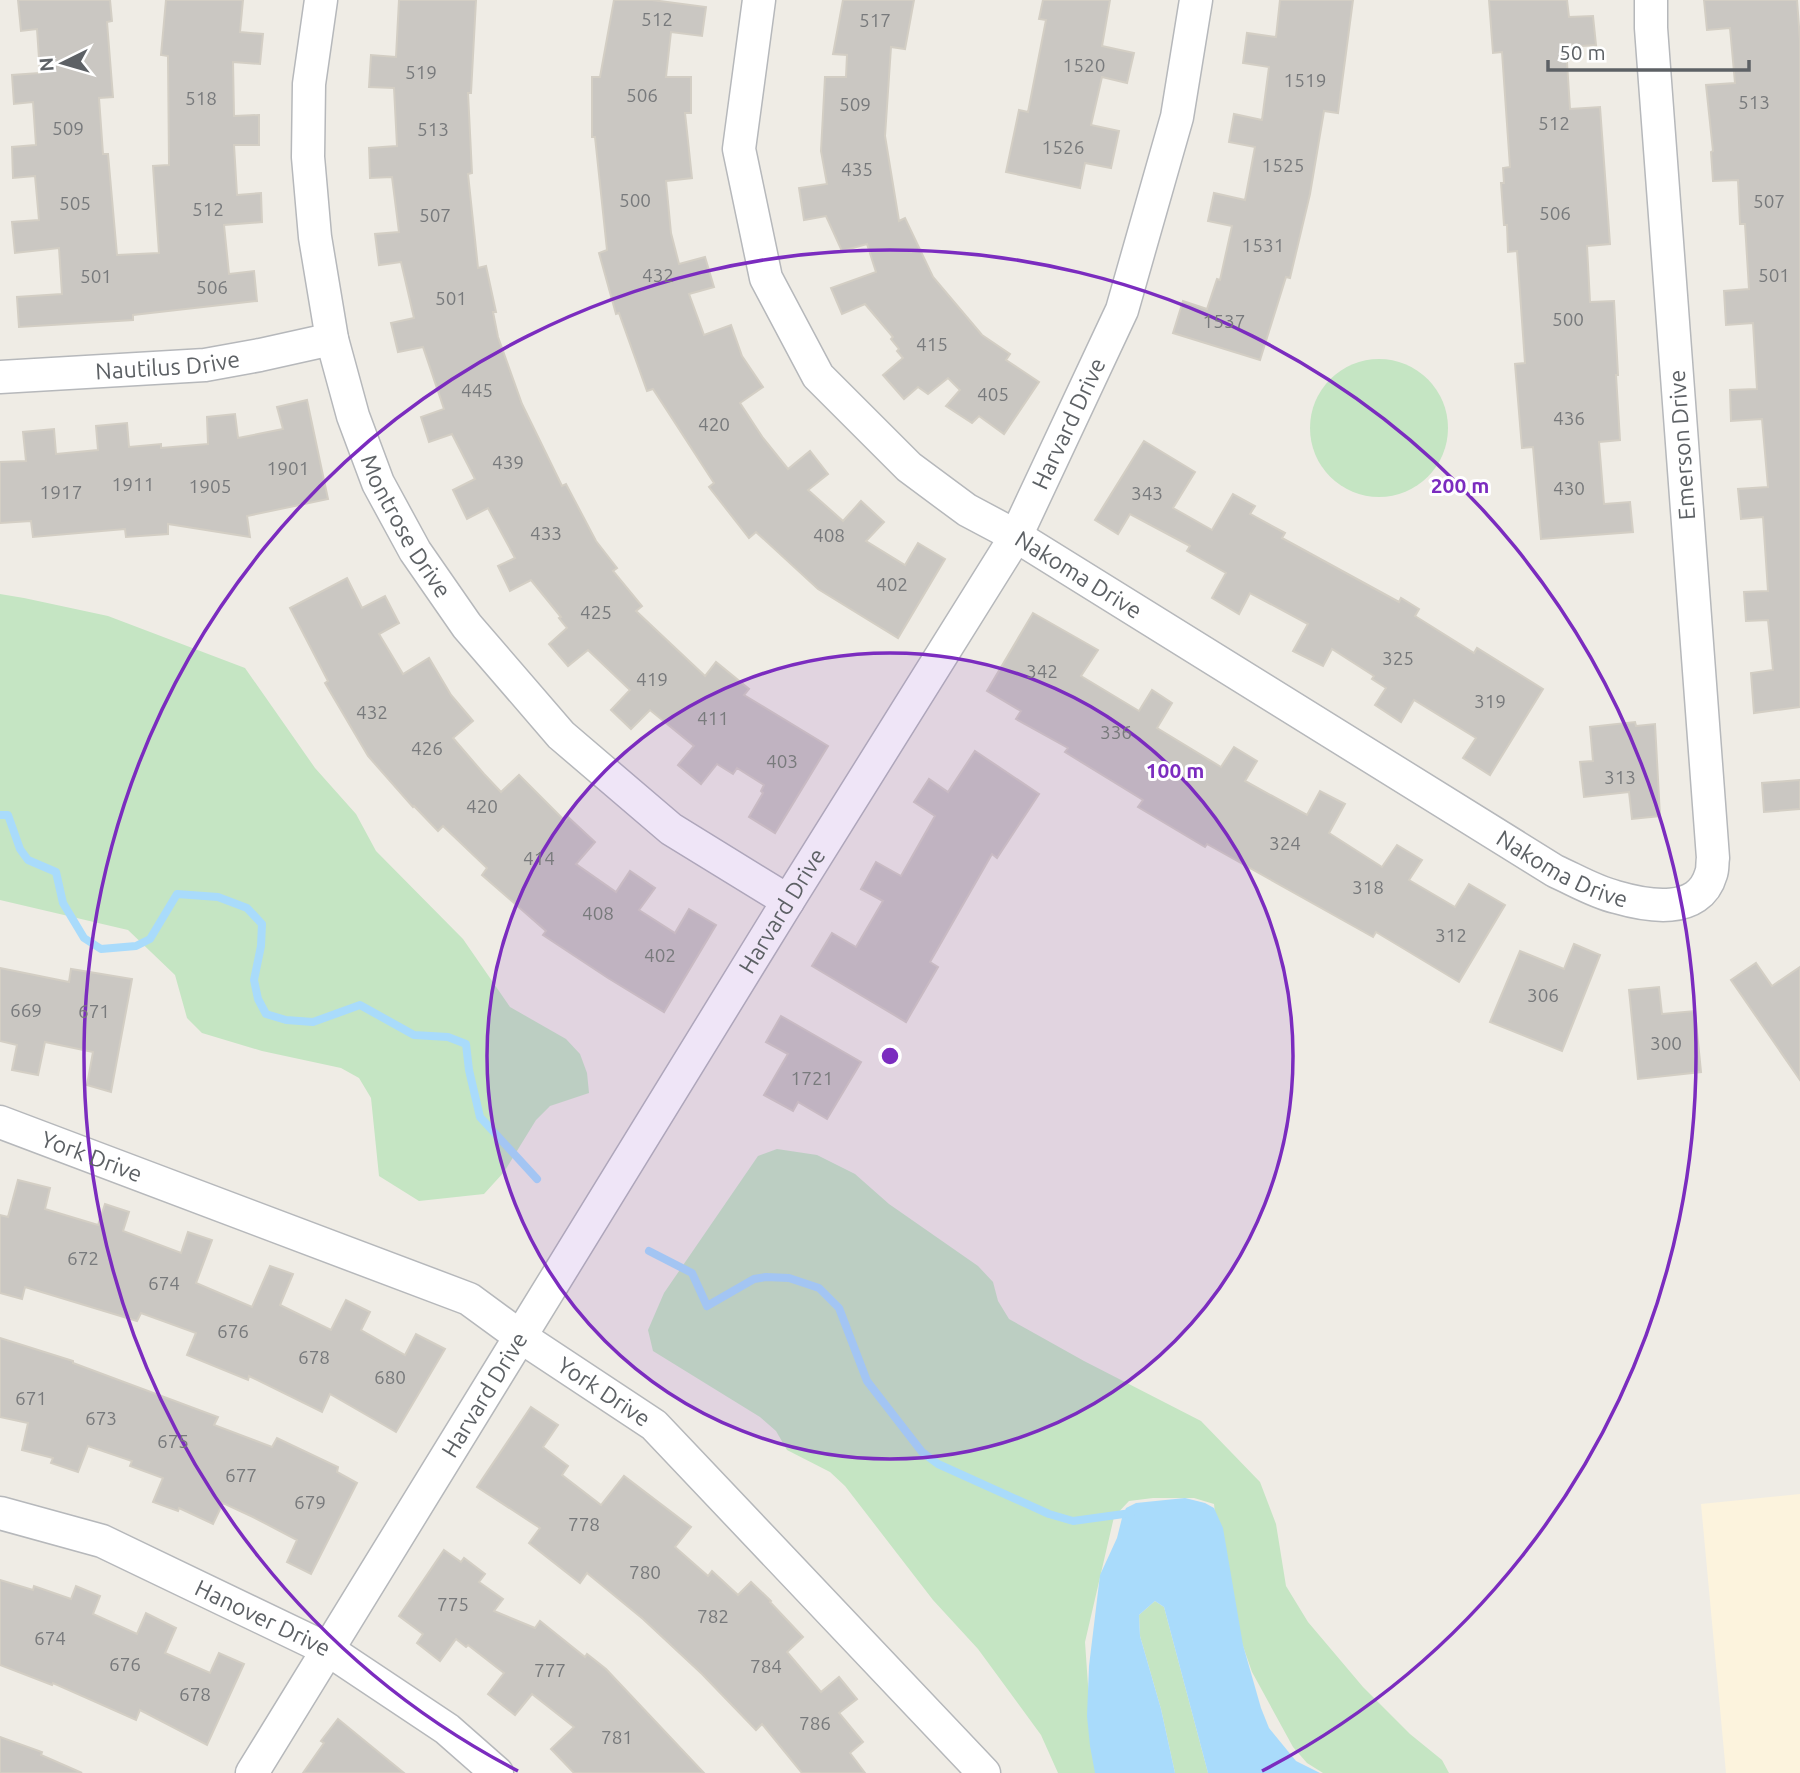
<svg xmlns="http://www.w3.org/2000/svg" width="1800" height="1773" font-family="Ubuntu,sans-serif">
  <rect width="100%" height="100%" fill="#efece5"/>
  <polygon fill="#fcf3dd" points="1800,1494 1800,1773 1726,1773 1701,1504"/>
  <g fill="#c5e5c3">
    <circle cx="1379" cy="428" r="69"/>
    <polygon points="0,594 24,598 108,616 245,668 315,768 356,814 376,851 463,939 510,1007 566,1039 580,1054 587,1073 589,1093 550,1106 536,1120 504,1172 484,1194 419,1201 379,1176 371,1098 359,1078 341,1068 262,1051 202,1033 187,1018 175,975 128,930 0,900"/>
    <polygon points="777,1149 817,1155 855,1174 889,1204 978,1266 993,1282 998,1301 1009,1319 1084,1361 1201,1421 1260,1482 1276,1524 1286,1586 1308,1622 1363,1687 1410,1734 1442,1760 1449,1773 1323,1773 1307,1763 1293,1747 1252,1672 1228,1603 1223,1584 1214,1504 1194,1498 1153,1498 1129,1501 1114,1517 1085,1642 1093,1757 1097,1773 1058,1773 1041,1735 978,1649 933,1600 845,1486 830,1472 787,1450 776,1431 760,1417 653,1351 648,1330 664,1293 758,1156"/>
    <polygon points="1155,1601 1164,1607 1208,1773 1175,1773 1161,1709 1140,1636 1139,1615"/>
  </g>
  <polygon fill="#a9dbfb" points="1185,1498 1205,1503 1214,1508 1223,1528 1243,1645 1261,1708 1269,1728 1296,1761 1320,1773 1208,1773 1164,1607 1155,1601 1139,1615 1140,1636 1161,1709 1175,1773 1095,1773 1090,1746 1087,1716 1089,1666 1100,1575 1117,1538 1122,1518 1126,1508 1136,1503"/>
  <g fill="none" stroke-linecap="round" stroke-linejoin="round">
    <g stroke="#a9dbfb" stroke-width="8">
      <polyline points="0,815 8,815 20,849 28,860 56,872 63,903 84,938 101,949 136,946 150,939 177,894 218,897 247,908 262,924 261,946 254,980 258,999 266,1014 286,1020 313,1022 360,1005 414,1035 448,1037 466,1044 469,1070 480,1117 537,1179"/>
      <polyline points="649,1251 692,1273 707,1306 754,1279 766,1277 789,1278 819,1288 839,1308 867,1381 922,1452 938,1464 1049,1514 1073,1521 1131,1513"/>
    </g>
  </g>
  <g fill="#cac7c2" stroke="#d3cec4" stroke-width="2">
    <polygon points="18,0 110,0 112,21 107,22 113,97 99,98 103,154 108,154 117,255 159,253 153,166 169,165 168,56 161,55 166,0 243,0 240,32 263,34 260,64 233,62 234,116 259,115 259,145 234,145 237,195 261,193 262,222 224,225 229,274 254,271 257,301 133,315 133,320 19,327 17,297 62,294 59,248 15,253 12,222 39,220 35,176 13,178 12,147 36,145 33,102 14,104 12,75 40,73 37,29 21,31"/>
    <polygon points="399,0 476,0 471,93 468,93 472,173 468,174 478,268 486,266 496,312 493,312 498,337 522,404 562,486 566,484 596,541 617,568 613,571 642,606 636,611 705,676 716,662 749,689 744,695 828,746 775,833 749,817 763,793 761,791 764,785 737,768 733,774 717,764 701,784 678,765 694,746 650,710 631,729 611,710 630,690 588,650 568,666 549,644 567,628 559,618 561,617 531,580 510,591 498,566 515,558 488,508 467,519 453,490 475,479 452,434 429,442 421,417 444,409 423,347 398,352 391,323 414,318 401,262 379,265 375,234 399,232 392,177 370,178 369,148 397,146 394,88 369,87 371,55 396,57"/>
    <polygon points="614,0 652,0 706,7 702,36 671,32 666,77 691,77 691,113 685,113 692,178 666,181 671,233 679,264 705,257 714,287 689,294 704,335 731,325 742,356 763,387 740,403 763,438 788,469 810,451 828,474 808,490 843,521 861,501 884,522 866,541 905,565 918,543 945,559 898,638 818,589 756,532 749,538 709,487 714,483 653,389 647,391 619,313 616,314 599,253 607,250 595,137 592,137 592,77 600,77"/>
    <polygon points="843,0 914,0 905,49 891,47 885,136 899,221 905,218 933,277 982,335 1010,354 1006,360 1039,382 1004,434 979,416 972,423 946,406 960,390 948,378 928,394 918,387 904,399 883,375 903,358 897,351 899,349 891,339 893,337 865,304 842,314 831,288 876,272 867,244 842,251 826,216 804,220 799,188 827,184 821,151 825,77 846,77 847,55 833,54"/>
    <polygon points="1043,0 1110,0 1102,46 1134,53 1127,83 1102,77 1091,125 1119,131 1111,168 1085,163 1080,188 1006,172 1019,110 1028,112 1046,20 1039,19"/>
    <polygon points="1280,0 1353,0 1338,113 1324,111 1310,194 1290,278 1286,277 1260,360 1173,333 1183,301 1207,309 1217,279 1220,280 1232,226 1208,221 1214,193 1245,200 1255,147 1229,142 1234,114 1262,120 1269,67 1243,63 1247,33 1276,37"/>
    <polygon points="1489,0 1567,0 1569,17 1593,16 1596,45 1566,47 1570,109 1600,107 1610,244 1587,246 1590,302 1614,301 1618,375 1616,375 1620,440 1599,442 1604,504 1630,502 1633,532 1541,539 1533,447 1522,448 1515,364 1525,363 1517,251 1508,252 1507,225 1504,225 1501,183 1504,183 1503,168 1510,167 1502,52 1493,53"/>
    <polygon points="1704,0 1797,0 1800,40 1800,707 1754,713 1751,673 1773,670 1768,620 1746,621 1744,592 1768,591 1763,517 1741,519 1738,489 1768,487 1762,419 1731,421 1730,390 1757,389 1753,323 1726,325 1724,291 1749,289 1745,224 1740,224 1738,180 1713,181 1711,152 1713,151 1706,85 1735,83 1730,28 1707,30"/>
    <polygon points="307,400 328,499 247,516 250,537 168,524 168,534 126,537 125,529 33,537 31,521 0,523 0,462 26,461 23,432 54,429 56,454 98,450 96,426 127,423 129,447 161,444 161,448 208,444 207,417 235,414 238,438 283,429 277,407"/>
    <polygon points="1144,441 1195,472 1173,508 1212,530 1233,494 1255,506 1250,514 1285,533 1282,538 1399,602 1401,598 1419,609 1415,616 1474,653 1477,648 1543,689 1490,775 1463,758 1476,738 1414,700 1401,722 1375,705 1386,688 1372,679 1374,676 1332,649 1323,666 1293,651 1308,624 1250,593 1239,614 1212,598 1226,573 1187,551 1190,546 1130,514 1118,534 1095,520"/>
    <polygon points="347,578 362,608 385,596 399,623 379,634 403,674 429,658 451,695 473,721 453,738 484,774 501,792 519,775 565,821 568,817 595,842 576,864 616,892 630,871 655,888 639,910 675,933 689,909 716,925 664,1012 608,978 543,935 546,931 482,875 487,868 443,826 438,831 414,806 413,807 368,756 325,683 328,681 290,608"/>
    <polygon points="1033,613 1098,650 1081,676 1139,711 1152,690 1172,703 1157,728 1221,767 1234,747 1257,761 1245,781 1307,815 1320,791 1345,804 1329,833 1382,867 1397,845 1422,860 1409,880 1455,907 1469,884 1505,905 1459,982 1376,932 1373,937 1207,844 1205,847 1138,807 1143,800 1065,752 1068,748 1016,719 1021,711 987,691"/>
    <polygon points="1635,722 1636,726 1655,724 1660,816 1632,819 1629,792 1584,797 1580,762 1593,761 1590,727"/>
    <polygon points="975,751 1039,794 997,858 992,854 930,962 938,967 906,1022 812,966 832,933 856,947 883,901 861,889 876,862 901,876 935,816 914,802 929,779 948,792"/>
    <polygon points="1800,780 1800,809 1764,812 1762,783"/>
    <polygon points="1574,944 1600,955 1562,1051 1490,1022 1520,951 1564,969"/>
    <polygon points="1756,963 1772,986 1800,967 1800,1080 1731,980"/>
    <polygon points="0,968 69,982 71,969 132,979 111,1092 87,1085 93,1052 45,1042 38,1075 12,1070 17,1045 0,1041"/>
    <polygon points="1659,987 1662,1014 1695,1011 1701,1072 1638,1079 1629,990"/>
    <polygon points="781,1016 861,1062 827,1119 798,1102 793,1111 764,1095 788,1054 766,1042"/>
    <polygon points="18,1180 50,1188 45,1209 98,1225 105,1204 129,1212 123,1231 181,1253 188,1232 212,1240 196,1283 252,1307 270,1266 293,1274 280,1305 331,1330 346,1300 370,1312 361,1330 405,1355 416,1334 445,1349 396,1432 330,1394 322,1412 249,1376 248,1380 187,1355 196,1333 141,1313 137,1321 25,1287 22,1299 0,1293 0,1215 8,1217"/>
    <polygon points="0,1338 73,1361 73,1363 218,1417 214,1425 272,1447 277,1438 338,1467 337,1472 357,1483 311,1574 287,1562 297,1540 253,1517 223,1503 213,1524 179,1508 178,1511 153,1502 163,1478 130,1466 132,1461 88,1446 78,1472 51,1463 53,1458 22,1450 28,1423 0,1417"/>
    <polygon points="531,1407 558,1425 543,1447 568,1466 562,1475 601,1505 624,1476 691,1527 675,1547 708,1576 712,1571 738,1595 751,1582 771,1601 770,1602 803,1637 787,1652 821,1692 839,1677 857,1699 839,1713 863,1742 850,1753 865,1773 802,1773 762,1724 756,1730 702,1674 643,1619 587,1573 580,1583 529,1543 540,1528 477,1487"/>
    <polygon points="444,1550 461,1562 464,1558 485,1574 479,1582 503,1599 494,1611 535,1628 540,1621 585,1657 587,1654 606,1669 704,1773 574,1773 551,1749 574,1727 532,1694 515,1715 488,1694 504,1673 468,1645 466,1647 456,1639 440,1661 417,1643 423,1634 399,1616"/>
    <polygon points="0,1580 33,1590 34,1586 71,1599 76,1586 100,1596 93,1614 137,1634 146,1613 176,1628 165,1653 210,1673 219,1653 244,1664 207,1745 140,1710 136,1720 53,1683 52,1685 0,1665"/>
    <polygon points="338,1719 404,1773 303,1773 324,1743 321,1741"/>
    <polygon points="0,1737 42,1752 41,1755 82,1773 0,1773"/>
  </g>
  <g fill="none" stroke-linecap="round" stroke-linejoin="round">
    <g stroke="#b6b8bb" stroke-width="35">
      <g id="minor">
        <path id="s1" d="M321 0 309 84 308 157 315 237 332 339 353 416 378 483 415 551 467 626 561 735 671 829 788 901"/>
        <path id="s2" d="M759 0 739 149 766 278 818 376 909 467 967 510 1016 536 1555 871C1575 880 1595 892 1616 897 1647 906 1699 916 1711 874 1713 869 1712 863 1713 858L1651 28V0"/>
        <path id="s3" d="M0 377 205 365 260 355 332 339"/>
        <path id="s4" d="M0 1122 469 1299 521 1337 654 1425 984 1773"/>
        <path id="s5" d="M0 1513 102 1541 327 1649 447 1729 497 1773"/>
        <path id="s6" d="M252 1773 788 901 1016 536 1122 310 1177 117 1196 0"/>
      </g>
    </g>
    <use href="#minor" stroke="#fff" stroke-width="32"/>
  </g>
  <circle cx="890" cy="1056" r="403" fill="#7b2cbf" fill-opacity=".12"/>
  <g fill="none" stroke="#7b2cbf" stroke-width="3.5">
    <circle cx="890" cy="1056" r="403"/>
    <path d="M518 1771A806 806 0 1 1 1262 1771"/>
  </g>
  <g text-anchor="middle" stroke-width="6" stroke-linejoin="round" paint-order="stroke">
    <g font-size="19" fill="#787a7c">
      <text x="657" y="26">512</text>
      <text x="875" y="27">517</text>
      <text x="1084" y="72">1520</text>
      <text x="421" y="79">519</text>
      <text x="1305" y="87">1519</text>
      <text x="642" y="102">506</text>
      <text x="201" y="105">518</text>
      <text x="1754" y="109">513</text>
      <text x="855" y="111">509</text>
      <text x="1554" y="130">512</text>
      <text x="68" y="135">509</text>
      <text x="433" y="136">513</text>
      <text x="1063" y="154">1526</text>
      <text x="1283" y="172">1525</text>
      <text x="857" y="176">435</text>
      <text x="635" y="207">500</text>
      <text x="1769" y="208">507</text>
      <text x="75" y="210">505</text>
      <text x="208" y="216">512</text>
      <text x="1555" y="220">506</text>
      <text x="435" y="222">507</text>
      <text x="1263" y="252">1531</text>
      <text x="658" y="282">432</text>
      <text x="1774" y="282">501</text>
      <text x="96" y="283">501</text>
      <text x="212" y="294">506</text>
      <text x="451" y="305">501</text>
      <text x="1568" y="326">500</text>
      <text x="1224" y="328">1537</text>
      <text x="932" y="351">415</text>
      <text x="477" y="397">445</text>
      <text x="993" y="401">405</text>
      <text x="1569" y="425">436</text>
      <text x="714" y="431">420</text>
      <text x="508" y="469">439</text>
      <text x="288" y="475">1901</text>
      <text x="133" y="491">1911</text>
      <text x="210" y="493">1905</text>
      <text x="1569" y="495">430</text>
      <text x="61" y="499">1917</text>
      <text x="1147" y="500">343</text>
      <text x="546" y="540">433</text>
      <text x="829" y="542">408</text>
      <text x="892" y="591">402</text>
      <text x="596" y="619">425</text>
      <text x="1398" y="665">325</text>
      <text x="1042" y="678">342</text>
      <text x="652" y="686">419</text>
      <text x="1490" y="708">319</text>
      <text x="372" y="719">432</text>
      <text x="713" y="725">411</text>
      <text x="1116" y="739">336</text>
      <text x="427" y="755">426</text>
      <text x="782" y="768">403</text>
      <text x="1620" y="784">313</text>
      <text x="482" y="813">420</text>
      <text x="1285" y="850">324</text>
      <text x="539" y="865">414</text>
      <text x="1368" y="894">318</text>
      <text x="598" y="920">408</text>
      <text x="1451" y="942">312</text>
      <text x="660" y="962">402</text>
      <text x="1543" y="1002">306</text>
      <text x="26" y="1017">669</text>
      <text x="94" y="1018">671</text>
      <text x="1666" y="1050">300</text>
      <text x="812" y="1085">1721</text>
      <text x="83" y="1265">672</text>
      <text x="164" y="1290">674</text>
      <text x="233" y="1338">676</text>
      <text x="314" y="1364">678</text>
      <text x="390" y="1384">680</text>
      <text x="31" y="1405">671</text>
      <text x="101" y="1425">673</text>
      <text x="173" y="1448">675</text>
      <text x="241" y="1482">677</text>
      <text x="310" y="1509">679</text>
      <text x="584" y="1531">778</text>
      <text x="645" y="1579">780</text>
      <text x="453" y="1611">775</text>
      <text x="713" y="1623">782</text>
      <text x="50" y="1645">674</text>
      <text x="125" y="1671">676</text>
      <text x="766" y="1673">784</text>
      <text x="550" y="1677">777</text>
      <text x="195" y="1701">678</text>
      <text x="815" y="1730">786</text>
      <text x="617" y="1744">781</text>
    </g>
    <g font-size="23" fill="#5d6165" stroke="#fff">
      <text dy="8" stroke="none"><textPath href="#s3" startOffset="168">Nautilus Drive</textPath></text>
      <text dy="8" stroke="none"><textPath href="#s6" startOffset="1578">Harvard Drive</textPath></text>
      <text transform="translate(1682 445) rotate(-94)" y="8">Emerson Drive</text>
      <text dy="8" stroke="none"><textPath href="#s1" startOffset="544">Montrose Drive</textPath></text>
      <text dy="8" stroke="none"><textPath href="#s2" startOffset="723">Nakoma Drive</textPath></text>
      <text dy="8" stroke="none"><textPath href="#s2" startOffset="1290">Nakoma Drive</textPath></text>
      <text dy="8" stroke="none"><textPath href="#s6" startOffset="1012">Harvard Drive</textPath></text>
      <text dy="8" stroke="none"><textPath href="#s4" startOffset="98">York Drive</textPath></text>
      <text dy="8" stroke="none"><textPath href="#s4" startOffset="665">York Drive</textPath></text>
      <text dy="8" stroke="none"><textPath href="#s6" startOffset="444">Harvard Drive</textPath></text>
      <text dy="8" stroke="none"><textPath href="#s5" startOffset="284">Hanover Drive</textPath></text>
    </g>
  </g>
  <circle cx="890" cy="1056" r="10" fill="#7b2cbf" stroke="#fff" stroke-width="3.5"/>
  <g font-size="21" text-anchor="middle" font-weight="bold" fill="#7b2cbf" stroke="#fff" stroke-width="6" stroke-linejoin="round" paint-order="stroke">
    <text x="1460" y="493">200 m</text>
    <text x="1175" y="778">100 m</text>
  </g>
  <g transform="translate(63 63) rotate(265)" stroke="#ffffff" stroke-width="5" paint-order="stroke">
  <path d="M0-5L12 26L0 18L-12 26Z" fill="#5d6165"/>
  <text y="-10" font-size="19" font-weight="bold" text-anchor="middle" fill="#5d6165">N</text>
  </g>
  <path d="M1548 60v10h201v-10" fill="none" stroke="#5d6165" stroke-width="3.5"/>
  <text x="1559" y="60" font-size="21" fill="#5d6165" stroke="#ffffff" stroke-width="5" paint-order="stroke">50 m</text>
</svg>
